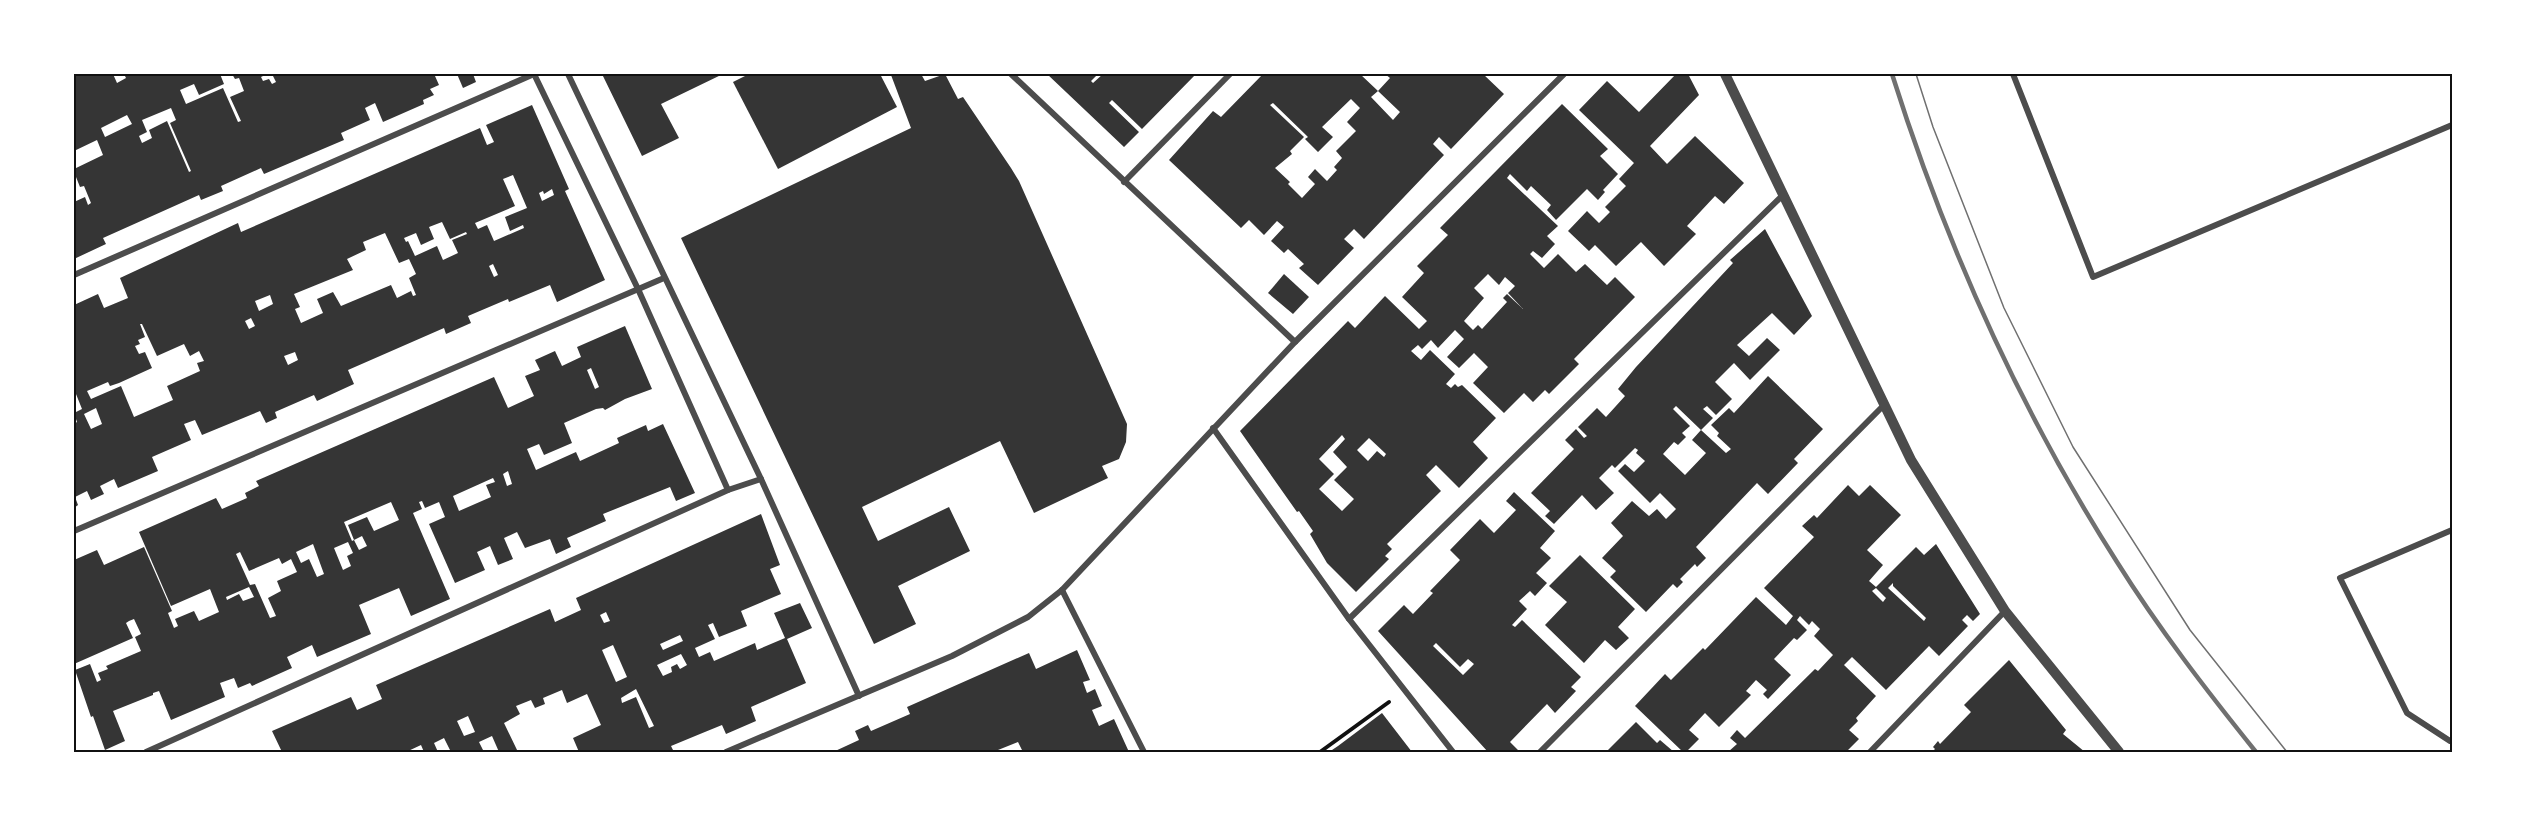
<svg xmlns="http://www.w3.org/2000/svg" width="2526" height="826" font-family="Mulish,sans-serif">
  <rect width="100%" height="100%" fill="#fff"/>
  <g fill="#353535" fill-rule="evenodd">
    <path d="M74 74H113L117 83 126 78 124 74H220L224 84 199 95 194 84 180 90 186 104 223 88 238 122 241 121 230 97 244 91 239 78 235 79 232 74H267L261 77 263 81 269 79 272 84 276 82 272 74H442L435 76 439 85 430 89 434 95 423 100 424 104 383 122 375 103 365 108 370 120 341 133 344 140 264 174 261 168 221 186 223 191 201 200 199 195 103 238 106 244 74 259V202L85 197 88 205 91 203 84 186 80 187 76 177 74 178V169L103 155 97 140 74 151ZM171 108 176 120 170 123 191 171 189 172 167 121 149 130 152 138 142 143 139 136 147 132 142 120ZM127 115 132 124 105 137 101 128Z"/>
    <polygon points="457,74 473,74 476,82 463,88"/>
    <polygon points="602,74 723,74 661,104 679,138 642,156"/>
    <polygon points="749,74 880,74 897,107 778,169 733,82"/>
    <polygon points="893,74 921,74 925,81 945,74 958,99 963,97 1011,168 1019,181 1127,424 1126,442 1119,459 1102,466 1108,478 1034,513 1000,441 862,507 878,541 949,507 970,551 898,586 916,624 874,644 681,238 911,128 891,75"/>
    <polygon points="1047,74 1098,74 1091,81 1093,83 1103,74 1196,74 1142,129 1112,100 1109,103 1139,132 1124,147"/>
    <path d="M1263 74H1360L1378 91 1371 97 1393 120 1400 112 1378 91 1390 78 1385 74H1483L1504 94 1451 149 1439 137 1433 144 1444 155 1364 239 1354 229 1344 239 1354 248 1318 285 1299 268 1304 264 1288 249 1284 253 1271 241 1284 227 1277 221 1264 235 1249 220 1241 228 1169 160 1213 111 1221 117ZM1351 99 1360 108 1347 122 1356 131 1336 151 1342 158 1334 167 1337 170 1327 181 1315 169 1308 177 1315 184 1302 198 1288 184 1290 182 1275 168 1292 154 1290 151 1304 137 1270 105 1273 103 1308 137 1305 139 1318 152 1333 137 1322 127Z"/>
    <polygon points="1676,74 1688,74 1699,95 1650,146 1667,164 1695,136 1744,183 1724,204 1715,196 1687,226 1696,234 1664,266 1641,242 1616,266 1595,245 1589,251 1568,231 1587,211 1599,223 1610,212 1605,207 1626,186 1619,179 1634,163 1579,110 1607,81 1639,112"/>
    <path d="M1562 104 1608 149 1600 156 1618 174 1603 190 1605 192 1598 200 1587 189 1556 220 1547 210 1551 205 1531 186 1527 191 1510 174 1507 178 1558 226 1547 236 1555 244 1542 258 1533 251 1530 254 1544 268 1558 254 1576 272 1585 264 1607 285 1615 277 1635 297 1574 359 1579 364 1549 394 1545 390 1533 402 1524 393 1504 413 1473 383 1488 367 1474 353 1459 368 1447 357 1464 339 1455 330 1438 348 1431 340 1422 349 1418 345 1411 351 1421 360 1430 350 1455 374 1446 384 1451 388 1455 384 1458 387 1462 385 1496 418 1473 442 1488 458 1459 488 1436 465 1426 475 1441 491 1387 544 1392 549 1385 556 1389 559 1356 592 1327 563 1310 534 1313 531 1299 511 1297 512 1240 431 1348 321 1355 328 1385 296 1419 329 1427 321 1402 297 1424 273 1417 266 1448 235 1440 228ZM1488 274 1499 285 1505 277 1515 286 1508 293 1523 309 1507 294 1503 298 1507 302 1482 329 1478 325 1473 330 1464 321 1484 298 1474 288ZM1342 435 1345 439 1333 452 1347 467 1334 480 1354 499 1342 511 1319 489 1334 474 1319 459ZM1369 438 1386 454 1384 457 1377 451 1368 461 1357 450Z"/>
    <path d="M532 105 569 189 565 191 605 280 557 302 550 285 509 302 508 299 468 316 471 323 446 334 444 328 348 370 354 384 317 401 314 395 275 412 277 418 266 423 260 411 202 435 195 420 184 424 191 440 152 457 158 471 118 488 114 479 100 486 104 494 91 500 87 491 75 497 78 505 74 508V424L77 422 74 413 82 409 74 389V305L98 294 104 308 128 298 120 278 238 223 241 232 480 128 487 145 494 142 486 125ZM513 175 527 208 505 217 510 231 523 225 524 228 494 241 487 225 478 229 475 223 515 206 503 179ZM552 189 554 195 542 201 539 193 543 191 544 194ZM442 222 450 239 466 232 467 234 452 240 458 253 443 260 437 246 415 256 408 241 406 242 404 238 416 233 421 245 434 239 429 227ZM385 233 399 263 409 259 416 274 409 278 416 295 413 296 411 291 397 298 391 285 341 306 333 292 317 299 323 313 301 323 295 309 300 307 294 294 353 270 347 259 366 250 363 242ZM493 264 498 275 494 277 489 266ZM270 295 273 304 259 311 255 301ZM251 318 255 326 249 329 245 321ZM140 324H142L157 356 184 344 190 356 199 351 204 361 197 363 200 371 167 386 173 400 134 417 121 386 91 399 87 391 108 382 110 386 119 383 152 368 145 352 139 354 135 346 140 344 138 340 145 337ZM295 352 298 360 288 365 284 356ZM96 408 102 424 91 429 84 414Z"/>
    <path d="M1765 229 1812 316 1794 335 1772 313 1737 345 1749 356 1767 338 1780 350 1750 380 1734 363 1715 382 1732 399 1716 415 1707 406 1703 409 1713 418 1701 430 1726 453 1731 449 1717 436 1719 433 1711 425 1729 408 1734 413 1768 376 1823 429 1794 459 1798 463 1768 494 1757 483 1696 547 1706 558 1697 567 1695 564 1680 579 1683 582 1677 588 1673 584 1646 612 1610 577 1616 571 1602 558 1623 536 1611 523 1632 501 1649 516 1657 509 1666 519 1676 509 1660 493 1650 503 1618 471 1625 464 1634 472 1645 461 1636 453 1638 450 1635 448 1615 468 1612 465 1599 478 1614 493 1596 510 1582 495 1554 524 1545 516 1550 511 1531 493 1574 449 1565 440 1576 429 1584 438 1587 436 1578 427 1597 408 1606 417 1625 396 1618 389 1636 367 1733 263 1730 260ZM1676 406 1701 430 1692 440 1706 453 1685 475 1663 454 1674 442 1678 445 1686 437 1682 433 1690 426 1673 409Z"/>
    <polygon points="1284,274 1309,297 1293,314 1268,293"/>
    <path d="M625 326 652 389 625 399 605 410 603 408 596 409 564 423 572 443 544 455 539 444 527 449 536 470 576 452 580 461 619 443 617 438 646 425 648 431 663 424 695 493 676 501 670 487 603 514 606 521 567 538 571 547 556 554 550 539 525 548 517 532 504 538 513 559 498 565 490 546 477 552 485 570 455 583 429 524 445 517 439 502 425 508 422 501 419 502 422 509 413 513 450 599 411 616 399 588 359 605 371 634 317 657 312 645 287 657 292 668 252 686 250 683 238 688 234 678 220 683 225 697 171 720 159 691 153 693V695L113 711 125 741 105 750 93 716 91 717 75 670 90 664 97 682 101 680 98 673 108 669 106 666 141 651 135 637 141 634 134 619 129 621 126 623 133 638 74 664V617L76 616 74 610V560L97 550 104 565 144 547 172 611 168 613 174 628 178 626 175 619 194 611 199 621 219 612 210 589 171 606 139 532 216 498 222 509 247 498 245 493 259 486 256 481 494 377 508 408 534 396 525 376 540 370 535 360 555 351 562 366 581 357 577 347ZM591 368 599 387 595 389 587 370ZM508 471 512 484 507 486 503 474ZM493 478 495 482 486 485 491 497 459 511 453 496ZM391 502 399 520 374 531 367 517 348 525 354 540 362 536 367 546 359 550 354 540 352 541 344 522ZM348 542 353 553 347 556 351 566 343 570 334 548ZM313 544 324 574 317 577 309 559 301 563 296 552ZM240 552 249 571 279 558 282 564 291 559 297 572 277 581 281 591 268 598 276 616 270 618 255 584 250 585 236 554ZM249 587 254 597 243 601 239 594 227 600 226 597Z"/>
    <path d="M1848 485 1859 496 1870 485 1901 515 1867 550 1883 565 1869 581 1876 587 1916 547 1924 555 1936 544 1980 614 1973 621 1967 615 1962 620 1968 626 1939 656 1929 646 1886 690 1852 657 1844 665 1876 696 1856 718 1858 721 1849 730 1859 739 1846 752H1728L1737 744 1730 738 1737 730 1745 738 1815 669 1818 671 1833 655 1814 636 1820 629 1812 621 1809 625 1800 616 1797 620 1807 630 1797 640 1794 638 1774 659 1791 675 1768 699 1763 694 1767 690 1756 680 1746 691 1751 695 1719 727 1705 713 1689 730 1699 739 1686 752H1683L1635 706 1665 674 1671 680 1703 648 1705 650 1756 597 1786 625 1793 616 1764 588 1814 537 1802 526 1814 515 1817 518ZM1893 583V586L1926 618 1924 621 1888 588ZM1876 588 1886 598 1883 602 1872 591Z"/>
    <path d="M1514 492 1555 531 1540 548 1551 558 1536 573 1547 583 1535 596 1530 591 1519 601 1527 609 1512 625 1515 627 1522 620 1581 677 1571 687 1576 691 1555 713 1547 704 1510 742 1519 751 1517 752H1488L1378 631 1404 605 1413 614 1433 593 1430 591 1460 560 1450 550 1480 519 1494 533 1516 510 1506 501ZM1436 643 1460 667 1468 659 1474 664 1463 675 1433 646Z"/>
    <path d="M761 514 780 565 770 569 781 594 741 611 747 626 719 637 713 623 708 625 715 639 695 648 699 657 710 652 714 661 755 643 757 650 785 638 774 613 800 603 812 628 787 639 806 683 751 707 756 721 726 734 722 725 700 734 671 746 674 752H579L573 738 601 725 587 694 567 703 562 690 543 698 545 704 535 708 531 700 516 706 520 714 504 723 518 752H499L492 736 479 742 484 752H451L444 738 434 743 438 752H424L421 745 406 752H282L272 731 351 697 357 710 382 699 376 685 550 609 555 622 581 610 576 598ZM606 612 610 621 604 623 600 615ZM680 635 683 641 663 650 660 644ZM613 645 627 677 616 682 602 650ZM681 654 687 665 680 669 677 664 671 667 672 672 663 676 657 665ZM636 689 654 726 649 728 636 697 622 703 621 698ZM468 716 475 732 464 736 457 721Z"/>
    <polygon points="1580,555 1635,609 1618,627 1629,638 1616,650 1605,640 1584,663 1545,625 1567,602 1549,586"/>
    <polygon points="1077,650 1090,680 1083,682 1087,693 1095,689 1102,706 1092,710 1099,726 1114,719 1129,752 1023,752 1018,742 993,752 833,752 859,740 855,731 868,725 871,731 910,714 907,707 1029,653 1036,669"/>
    <polygon points="2009,660 2066,730 2063,734 2085,752 1932,752 1935,749 1933,747 1938,741 1940,744 1971,712 1964,705"/>
    <polygon points="1382,713 1412,752 1329,752 1338,746"/>
    <polygon points="1636,722 1657,743 1660,740 1674,752 1606,752"/>
  </g>
  <g fill="none" stroke-linecap="round" stroke-linejoin="round">
    <polyline stroke="#111" stroke-width="4" points="1320,752 1389,702"/>
    <g stroke="#4c4c4c" stroke-width="6">
      <polyline points="534,74 638,289 728,490"/>
      <polyline points="568,74 761,479 859,696"/>
      <polyline points="1011,74 1295,342"/>
      <polyline points="2013,74 2093,277 2452,125"/>
      <polyline points="1124,182 1230,74"/>
      <polyline points="74,275 534,74"/>
      <polyline points="1213,428 1349,619 1453,752"/>
      <polyline points="2452,530 2340,578 2407,713 2450,741 2452,740"/>
      <polyline points="74,531 664,278"/>
      <polyline points="1062,590 1144,752"/>
      <polyline points="1349,619 1784,194"/>
      <polyline points="146,752 728,490 761,479"/>
      <polyline points="726,752 952,656 1028,617 1062,590 1295,342 1564,74"/>
      <polyline points="1540,752 1884,405"/>
      <polyline points="1870,752 2005,611"/>
    </g>
    <polyline stroke="#4c4c4c" stroke-width="10" points="1725,74 1911,460 2005,611 2119,752"/>
    <polyline stroke="#707070" stroke-width="1.5" points="1916,74 1933,127 2004,308 2073,447 2190,630 2287,752"/>
    <path stroke="#707070" stroke-width="4.5" d="M1892 74C1946 245 2020 410 2117 562 2159 629 2207 691 2256 752"/>
  </g>
  <rect width="2526" height="826" fill="none" stroke="#ffffff" stroke-width="150"/>
  <rect x="75" y="75" width="2376" height="676" fill="none" stroke="#111" stroke-width="2"/>
</svg>
